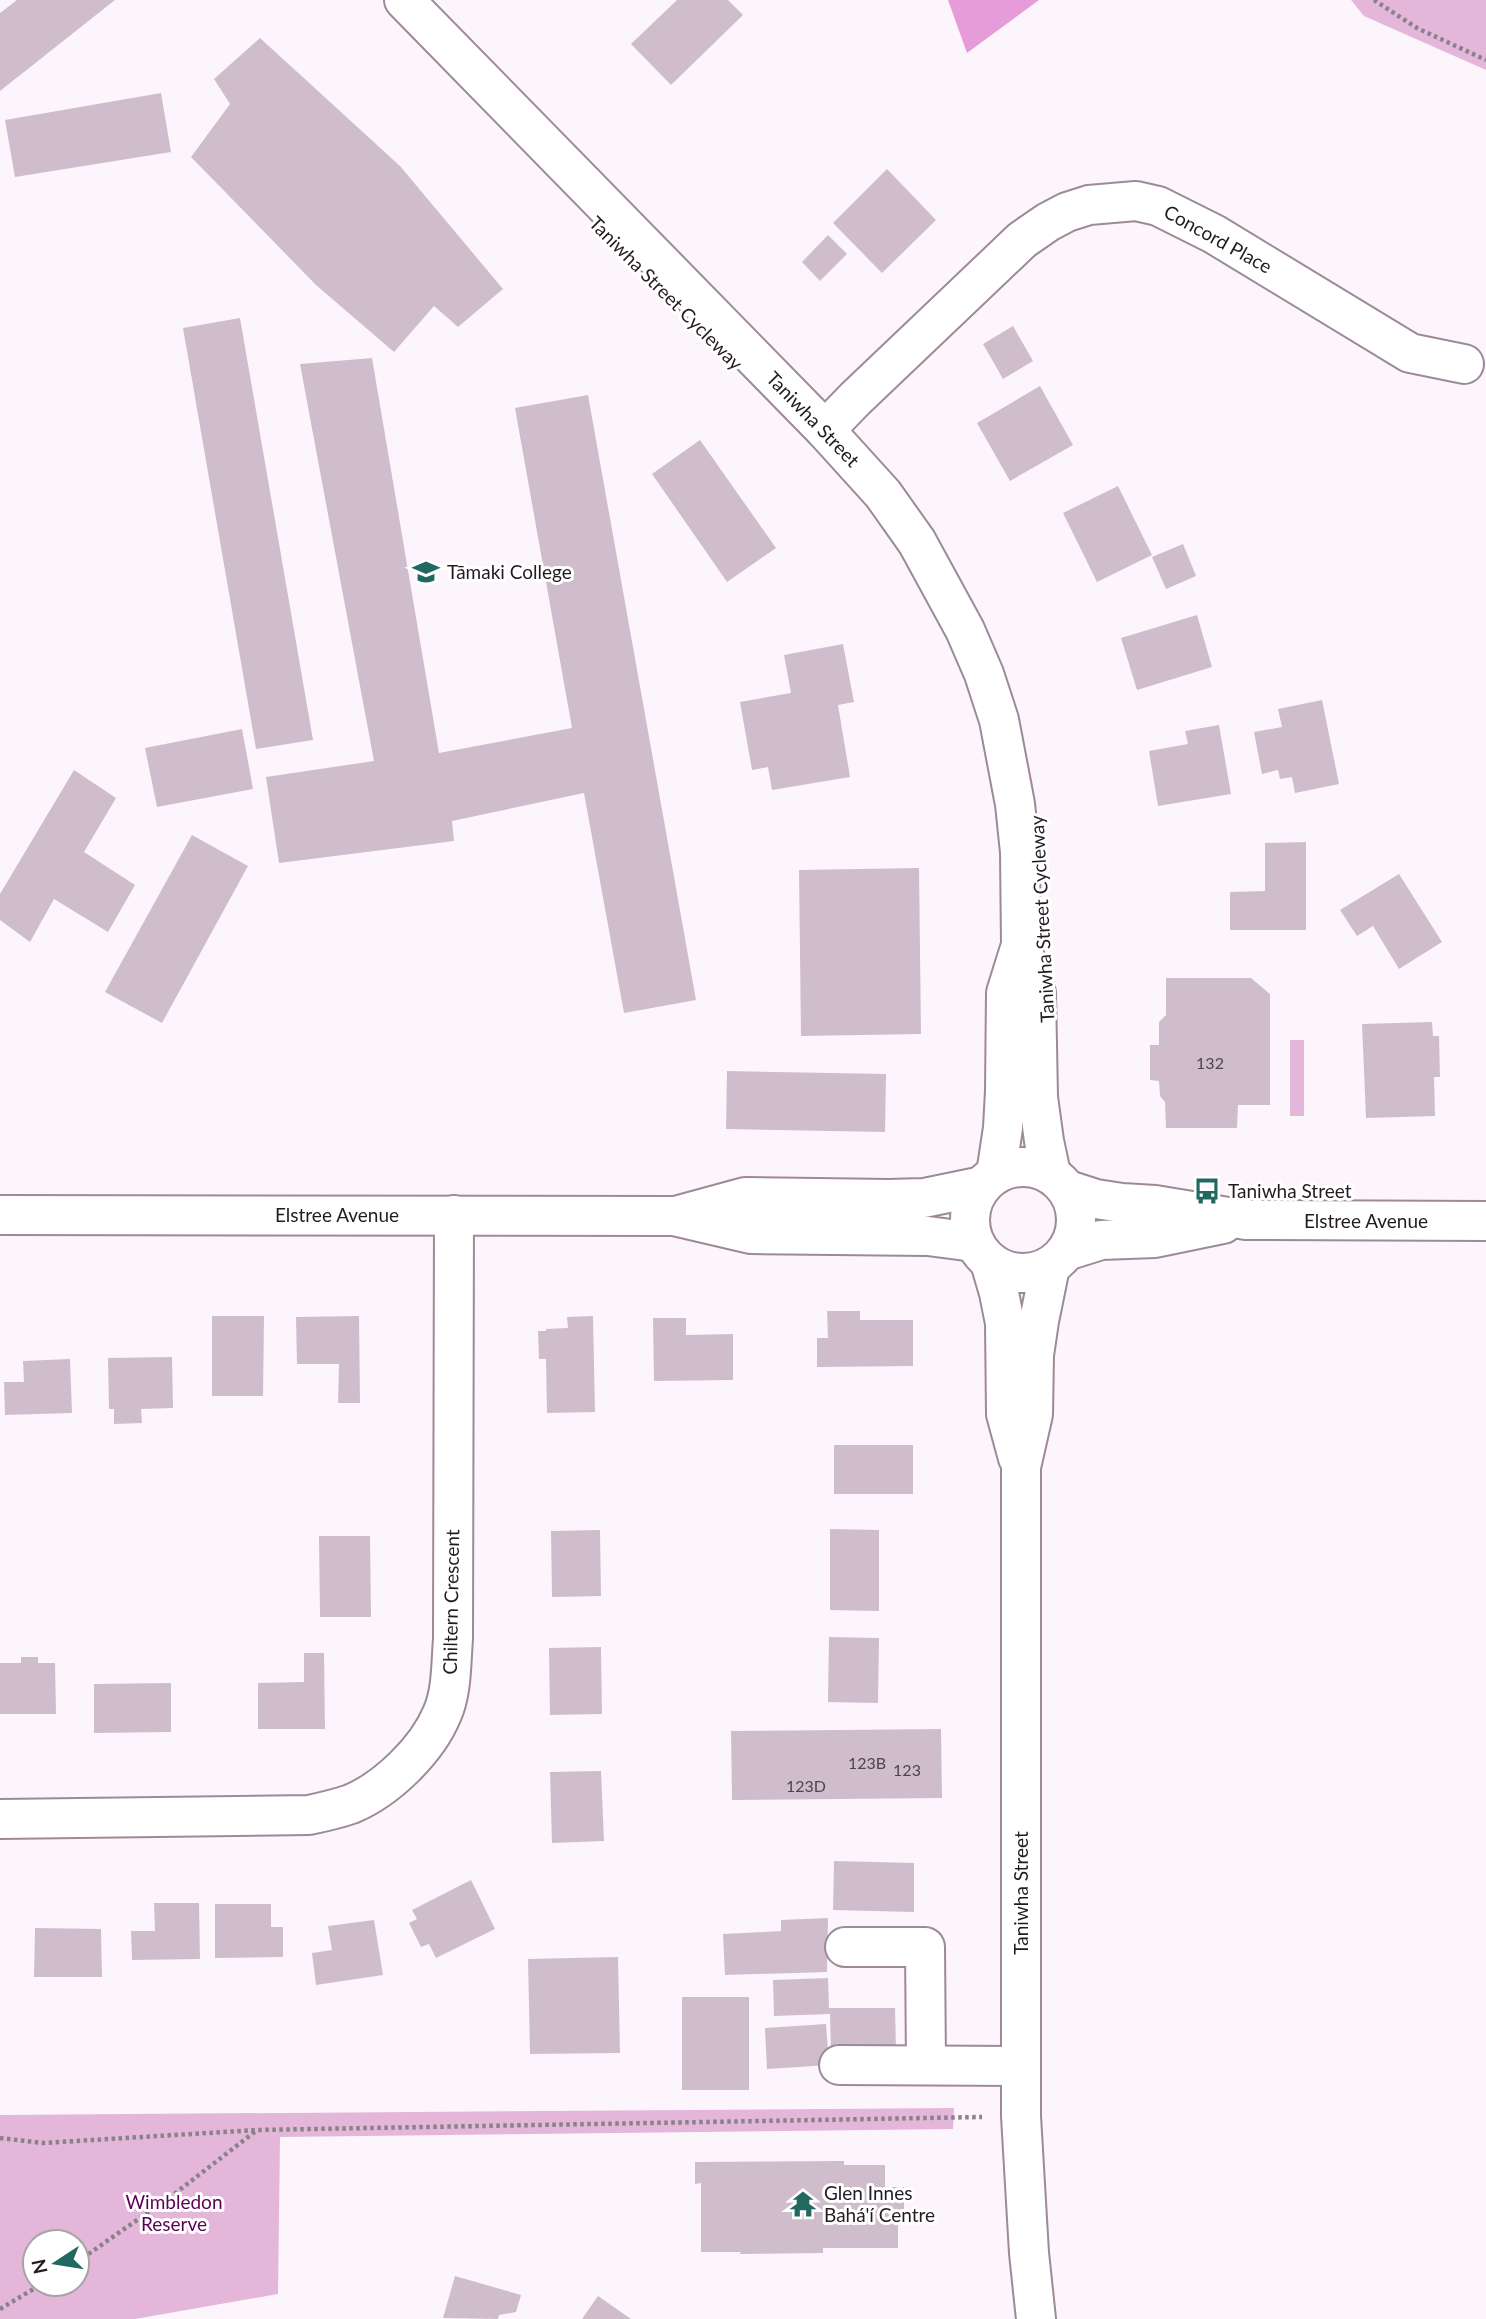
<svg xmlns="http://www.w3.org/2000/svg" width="1486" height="2319" font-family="Lato,sans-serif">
  <rect width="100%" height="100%" fill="#fdf5fc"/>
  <g fill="#e3b6da" fill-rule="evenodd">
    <polygon points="1351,0 1486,0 1486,70 1364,16"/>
    <rect x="1290" y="1040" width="14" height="76"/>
    <path d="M954 2108 953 2129 280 2137 278 2294 135 2319H0V2115ZM35 2242H77V2284H35Z"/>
  </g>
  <polygon fill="#e69cd8" points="948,0 1039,0 967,53"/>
  <g fill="#d0bdcc">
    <polygon points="17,0 115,0 0,91 0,13"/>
    <polygon points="677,0 728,0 743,15 671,85 631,44"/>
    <polygon points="260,38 400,166 503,289 458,327 434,306 394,352 316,285 191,157 230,104 214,79"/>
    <polygon points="161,93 171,152 15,177 5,120"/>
    <polygon points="887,169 936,220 882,273 833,223"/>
    <polygon points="828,235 847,254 820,281 802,262"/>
    <polygon points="240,318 313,740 256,749 183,328"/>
    <polygon points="1013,326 1033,361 1003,379 983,344"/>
    <polygon points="372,358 439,753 572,728 515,408 588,395 696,1000 624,1013 584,793 452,821 454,841 279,863 266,777 374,761 300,364"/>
    <polygon points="1040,386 1073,445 1010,481 977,423"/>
    <polygon points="700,440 776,548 727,582 652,474"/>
    <polygon points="1118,486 1152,555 1097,582 1063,513"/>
    <polygon points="1183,544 1196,576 1166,589 1152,557"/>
    <polygon points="1197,615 1212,667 1137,690 1121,638"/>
    <polygon points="843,644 854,702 838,705 850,777 772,790 768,767 752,770 740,702 791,693 784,655"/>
    <polygon points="1322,700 1339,784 1295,793 1292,777 1280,779 1278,770 1262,774 1254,732 1282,727 1278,709"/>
    <polygon points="1219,725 1231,794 1158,806 1149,751 1188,744 1185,731"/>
    <polygon points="242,729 253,789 157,807 145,748"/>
    <polygon points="74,770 116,798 84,852 135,885 108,932 54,899 30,942 0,920 0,894"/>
    <polygon points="192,835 248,866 162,1023 105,992"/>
    <polygon points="1306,842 1306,930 1230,930 1230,892 1265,891 1265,843"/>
    <polygon points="919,868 921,1034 801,1036 799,870"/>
    <polygon points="1399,874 1442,942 1399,969 1373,926 1357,936 1340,910"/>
    <polygon points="1166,978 1251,978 1270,994 1270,1105 1238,1105 1237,1128 1166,1128 1165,1102 1160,1096 1159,1081 1150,1080 1150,1045 1159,1045 1159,1022 1166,1015"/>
    <polygon points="1432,1022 1433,1036 1439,1036 1440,1077 1434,1077 1435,1116 1366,1118 1362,1024"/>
    <polygon points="727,1071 886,1074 885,1132 726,1129"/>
    <polygon points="827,1311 860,1311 860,1320 913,1320 913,1366 817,1367 817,1338 828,1338"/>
    <polygon points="212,1316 264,1316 263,1396 212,1396"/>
    <polygon points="359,1316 360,1403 338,1403 339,1364 297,1364 296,1317"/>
    <polygon points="593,1316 595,1412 547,1413 546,1359 539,1359 538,1331 546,1331 546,1329 568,1328 567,1317"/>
    <polygon points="653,1318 686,1318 686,1335 733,1334 733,1380 654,1381"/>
    <polygon points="172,1357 173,1408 141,1409 142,1423 114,1424 114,1409 109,1409 108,1358"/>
    <polygon points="70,1359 72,1413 5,1415 4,1382 24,1382 23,1361"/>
    <rect x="834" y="1445" width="79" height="49"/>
    <polygon points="830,1529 879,1530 879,1611 830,1610"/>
    <polygon points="600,1530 601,1596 552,1597 551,1531"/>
    <polygon points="319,1536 370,1536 371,1617 320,1617"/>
    <polygon points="829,1637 879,1638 878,1703 828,1702"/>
    <polygon points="601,1647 602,1714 550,1715 549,1648"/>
    <polygon points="304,1653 324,1653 325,1729 258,1729 258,1683 304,1682"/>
    <polygon points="21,1657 38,1657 38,1663 55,1663 56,1714 0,1714 0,1663 21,1663"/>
    <polygon points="171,1683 171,1732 94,1733 94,1684"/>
    <polygon points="941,1729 942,1798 732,1800 731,1731"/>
    <polygon points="601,1771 604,1841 552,1843 550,1772"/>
    <polygon points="834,1861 914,1863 914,1912 833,1910"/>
    <polygon points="471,1880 495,1929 436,1958 429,1944 421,1947 409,1923 417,1919 412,1910"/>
    <polygon points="154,1903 199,1903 200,1959 132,1960 131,1931 155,1931"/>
    <polygon points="215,1904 271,1904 271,1927 283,1927 283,1957 215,1958"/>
    <polygon points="828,1918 827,1972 725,1975 723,1934 781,1931 781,1920"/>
    <polygon points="374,1920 383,1975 316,1985 312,1953 332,1950 328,1926"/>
    <polygon points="35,1928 101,1929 102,1977 34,1977"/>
    <polygon points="618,1957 620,2053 530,2054 528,1959"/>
    <polygon points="828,1978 829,2008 895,2008 896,2049 831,2050 830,2014 774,2016 773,1980"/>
    <rect x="682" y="1997" width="67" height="93"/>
    <polygon points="826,2024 829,2065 767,2069 765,2028"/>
    <polygon points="844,2161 844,2165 885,2165 885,2187 904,2187 904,2221 898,2221 898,2248 823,2248 823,2253 740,2254 741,2252 701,2252 701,2183 695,2184 695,2162"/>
    <polygon points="455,2276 521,2295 516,2312 499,2315 498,2319 443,2318"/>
    <polygon points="598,2296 631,2319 582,2319"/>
  </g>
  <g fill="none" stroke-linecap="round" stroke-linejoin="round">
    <g stroke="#9d8a99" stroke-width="42">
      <g id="minor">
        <polyline points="825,430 855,399 1022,240 1048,222 1067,212 1089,205 1136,201 1158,206 1214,234 1410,353 1464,364"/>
        <polyline points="1068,1190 1096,1199 1122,1203 1155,1205 1246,1220 1486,1221"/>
        <polyline points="0,1215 674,1216 751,1234 928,1236 974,1242"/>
        <polyline points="679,1215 745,1197 889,1199 924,1198 982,1186"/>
        <polyline points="1069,1250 1101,1240 1155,1238 1223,1224"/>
        <path d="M0 1819 309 1815C323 1812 337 1809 351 1804 387 1789 427 1750 442 1714 452 1692 451 1663 453 1639L454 1215"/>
        <polyline points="845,1947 925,1947 926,2065"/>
        <polyline points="839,2065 1020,2066"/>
      </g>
    </g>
    <g stroke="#9d8a99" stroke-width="42">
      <g id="major">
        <polyline points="404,0 825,430 883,494 917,542 965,630 984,674 999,720 1015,804 1020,852 1021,945 1036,993 1038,1097 1044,1141 1051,1174"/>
        <circle cx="1023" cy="1220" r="53"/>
        <polyline points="996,1174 1003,1128 1005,1091 1006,993 1021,945"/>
        <polyline points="990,1262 999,1293 1005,1323 1006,1414 1018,1458"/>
        <polyline points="1036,2319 1029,2253 1021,2116 1021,1467 1033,1414 1034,1355 1039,1321 1050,1267"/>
      </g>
    </g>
    <g stroke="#898288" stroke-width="4.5" stroke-dasharray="3.5 3.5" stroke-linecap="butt">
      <polyline points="1374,0 1417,28 1486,60"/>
      <polyline points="0,2138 43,2143 257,2130 982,2117"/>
      <polyline points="77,2262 173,2195 257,2130"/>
      <polyline points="0,2309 42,2284"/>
    </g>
    <use href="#minor" stroke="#fff" stroke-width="38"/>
    <use href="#major" stroke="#fff" stroke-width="38"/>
  </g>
  <defs>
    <g id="school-bare" transform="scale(2.1)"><path d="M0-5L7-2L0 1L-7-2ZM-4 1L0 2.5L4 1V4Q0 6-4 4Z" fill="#216960" stroke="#fff" stroke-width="2.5" paint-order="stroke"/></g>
    <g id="bus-bare" transform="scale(2.1)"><path d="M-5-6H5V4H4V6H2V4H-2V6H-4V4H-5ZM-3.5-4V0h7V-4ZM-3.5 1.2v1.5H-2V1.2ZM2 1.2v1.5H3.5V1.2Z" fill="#216960" stroke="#fff" stroke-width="2.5" paint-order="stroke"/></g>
    <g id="temple-bare" transform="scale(2.1)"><path d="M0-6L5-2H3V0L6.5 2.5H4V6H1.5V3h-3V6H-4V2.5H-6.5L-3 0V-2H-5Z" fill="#216960" stroke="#fff" stroke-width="2.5" paint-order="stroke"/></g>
  </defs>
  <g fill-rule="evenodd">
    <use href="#school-bare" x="426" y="572"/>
    <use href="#bus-bare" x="1207" y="1191"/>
    <use href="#temple-bare" x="803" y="2204"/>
  </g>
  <g text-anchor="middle" stroke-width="6" stroke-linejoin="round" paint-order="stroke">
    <g font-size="16" fill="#4e444c">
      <text x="1210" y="1069">132</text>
      <text x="867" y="1769">123B</text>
      <text x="907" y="1776">123</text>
      <text x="806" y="1792">123D</text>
    </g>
    <g font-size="19" fill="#221b21" stroke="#fff">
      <text transform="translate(1218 239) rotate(29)" y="7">Concord Place</text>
      <text transform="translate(666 293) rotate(45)" y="7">Taniwha Street Cycleway</text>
      <text transform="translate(813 419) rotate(46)" y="7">Taniwha Street</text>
      <text transform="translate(1042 919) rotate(-93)" y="7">Taniwha Street Cycleway</text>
      <text x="337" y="1222">Elstree Avenue</text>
      <text x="1366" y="1228">Elstree Avenue</text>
      <text transform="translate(451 1602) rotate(-89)" y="7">Chiltern Crescent</text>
      <text transform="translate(1021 1893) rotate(-90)" y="7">Taniwha Street</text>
    </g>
    <g font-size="19" fill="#221b21" stroke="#fff" text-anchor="start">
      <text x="447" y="579">Tāmaki College</text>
      <text x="1228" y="1198">Taniwha Street</text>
      <text x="824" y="2200">Glen Innes<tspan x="824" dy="22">Bahá'í Centre</tspan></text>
    </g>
    <g font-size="19" fill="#5c0053" stroke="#fff">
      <text x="174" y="2209">Wimbledon<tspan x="174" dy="22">Reserve</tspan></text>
    </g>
  </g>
  <g transform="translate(56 2263) rotate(258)"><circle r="33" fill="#ffffff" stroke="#a7a4a6" stroke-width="2"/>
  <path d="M0-5L12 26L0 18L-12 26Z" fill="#216960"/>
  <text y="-10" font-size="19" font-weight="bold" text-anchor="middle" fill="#221b21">N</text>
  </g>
</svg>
